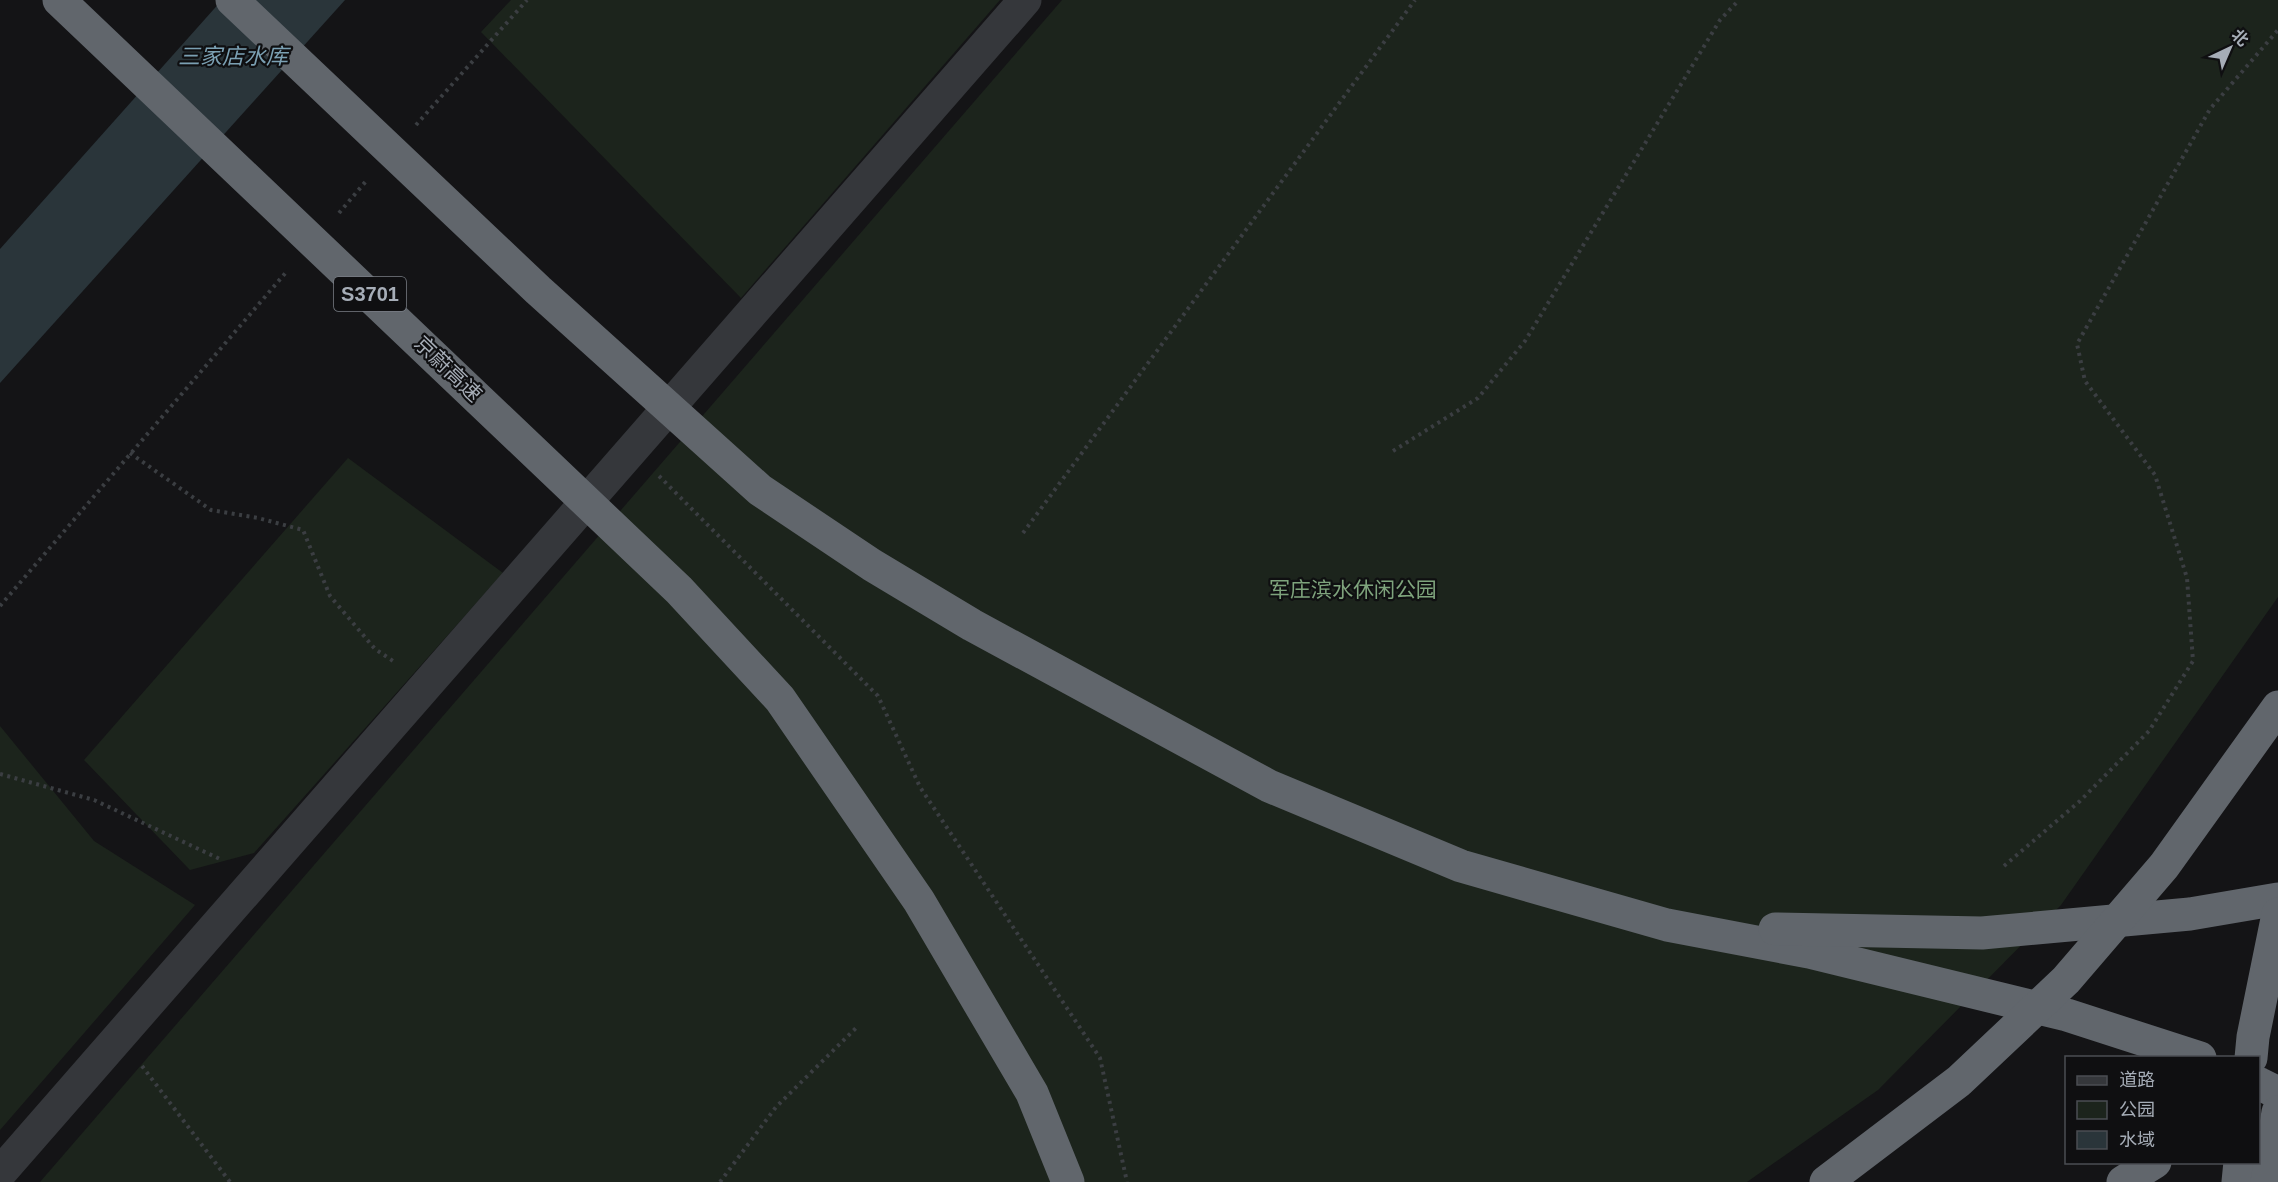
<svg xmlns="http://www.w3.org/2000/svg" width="2278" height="1182" font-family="Arial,'Noto Sans SC',sans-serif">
  <rect width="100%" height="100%" fill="#141416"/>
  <g fill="#1c241c">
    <polygon points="511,0 1000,0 741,298 481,32"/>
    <polygon points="1062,0 2278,0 2278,597 2061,905 1878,1090 1747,1182 40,1182"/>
    <polygon points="348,458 503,573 254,853 190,870 84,760"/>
    <polygon points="0,726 94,841 195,905 0,1130"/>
  </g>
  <polygon fill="#2a353a" points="222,0 345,0 0,383 0,249"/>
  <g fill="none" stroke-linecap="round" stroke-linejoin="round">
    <g stroke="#3b3e42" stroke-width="4" stroke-dasharray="3 4.5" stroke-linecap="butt">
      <polyline points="416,125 527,0"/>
      <polyline points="339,213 367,180"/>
      <polyline points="1393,451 1478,398 1525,341 1720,20 1739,0"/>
      <polyline points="130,453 211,510 258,518 303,530 330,596 375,649 396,663"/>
      <polyline points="659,476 878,696 920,787 1100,1058 1127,1182"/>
      <polyline points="1023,533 1415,0"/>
      <polyline points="0,606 288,270"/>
      <polyline points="0,774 94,800 222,860"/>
      <polyline points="2004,866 2080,801 2149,731 2193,661 2187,578 2155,475 2085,381 2077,344 2210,109 2278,30"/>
      <polyline points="142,1066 230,1182"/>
      <polyline points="720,1182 776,1107 857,1027"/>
    </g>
    <polyline stroke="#35373b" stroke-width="33" points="0,1173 1025,0"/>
    <g stroke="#61666c" stroke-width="33">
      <polyline points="59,0 679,590 780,699 919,901 1032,1093 1068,1182"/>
      <polyline points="232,0 538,290 760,490 872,565 972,625 1269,786 1461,866 1667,925 1809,952 2067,1015 2200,1058"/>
      <polyline points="1775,929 1982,933 2190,914 2278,899"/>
      <polyline points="2251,1058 2253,1037 2278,914"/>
      <polyline points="2258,1083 2278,1093"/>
      <polyline points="1826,1182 1959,1081 2066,980 2164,866 2278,707"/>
      <polyline points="2123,1182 2155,1162"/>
      <polyline points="2238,1182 2240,1162"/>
      <polyline points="2267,1182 2278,1112"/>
    </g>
  </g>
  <g text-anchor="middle" stroke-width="4.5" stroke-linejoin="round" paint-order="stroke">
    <rect fill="#0f0f11" stroke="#797e85" stroke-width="1.5" x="334" y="277" width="72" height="34" rx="4.5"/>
    <g font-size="20" font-weight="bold" fill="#a6adb7">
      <text x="370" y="301">S3701</text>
    </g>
    <g font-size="21" fill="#a6adb7" stroke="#0f0f11">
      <text transform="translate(448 369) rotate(44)" y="7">京蔚高速</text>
    </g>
    <g font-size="21" fill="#7ea37c" stroke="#0f0f11">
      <text x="1353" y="597">军庄滨水休闲公园</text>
    </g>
    <g font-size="22" font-style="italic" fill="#7ba0b3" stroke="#0f0f11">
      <text x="233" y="64">三家店水库</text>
    </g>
  </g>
  <rect x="2065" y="1056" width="195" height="108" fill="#0f0f11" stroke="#4b4e53" stroke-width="1.5"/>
  <rect x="2077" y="1076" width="30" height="9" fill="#35373b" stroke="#4b4e53" stroke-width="1.5"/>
  <text x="2119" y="1086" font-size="18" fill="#a6adb7">道路</text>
  <rect x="2077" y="1101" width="30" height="18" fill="#1c241c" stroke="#4b4e53" stroke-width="1.5"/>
  <text x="2119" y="1116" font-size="18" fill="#a6adb7">公园</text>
  <rect x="2077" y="1131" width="30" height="18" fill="#2a353a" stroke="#4b4e53" stroke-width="1.5"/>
  <text x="2119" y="1146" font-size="18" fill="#a6adb7">水域</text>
  <g transform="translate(2230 48) rotate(44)" stroke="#0f0f11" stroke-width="4.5" paint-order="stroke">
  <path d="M0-4.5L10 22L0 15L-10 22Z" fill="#a6adb7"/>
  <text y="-9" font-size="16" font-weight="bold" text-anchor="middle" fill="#a6adb7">北</text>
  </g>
</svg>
